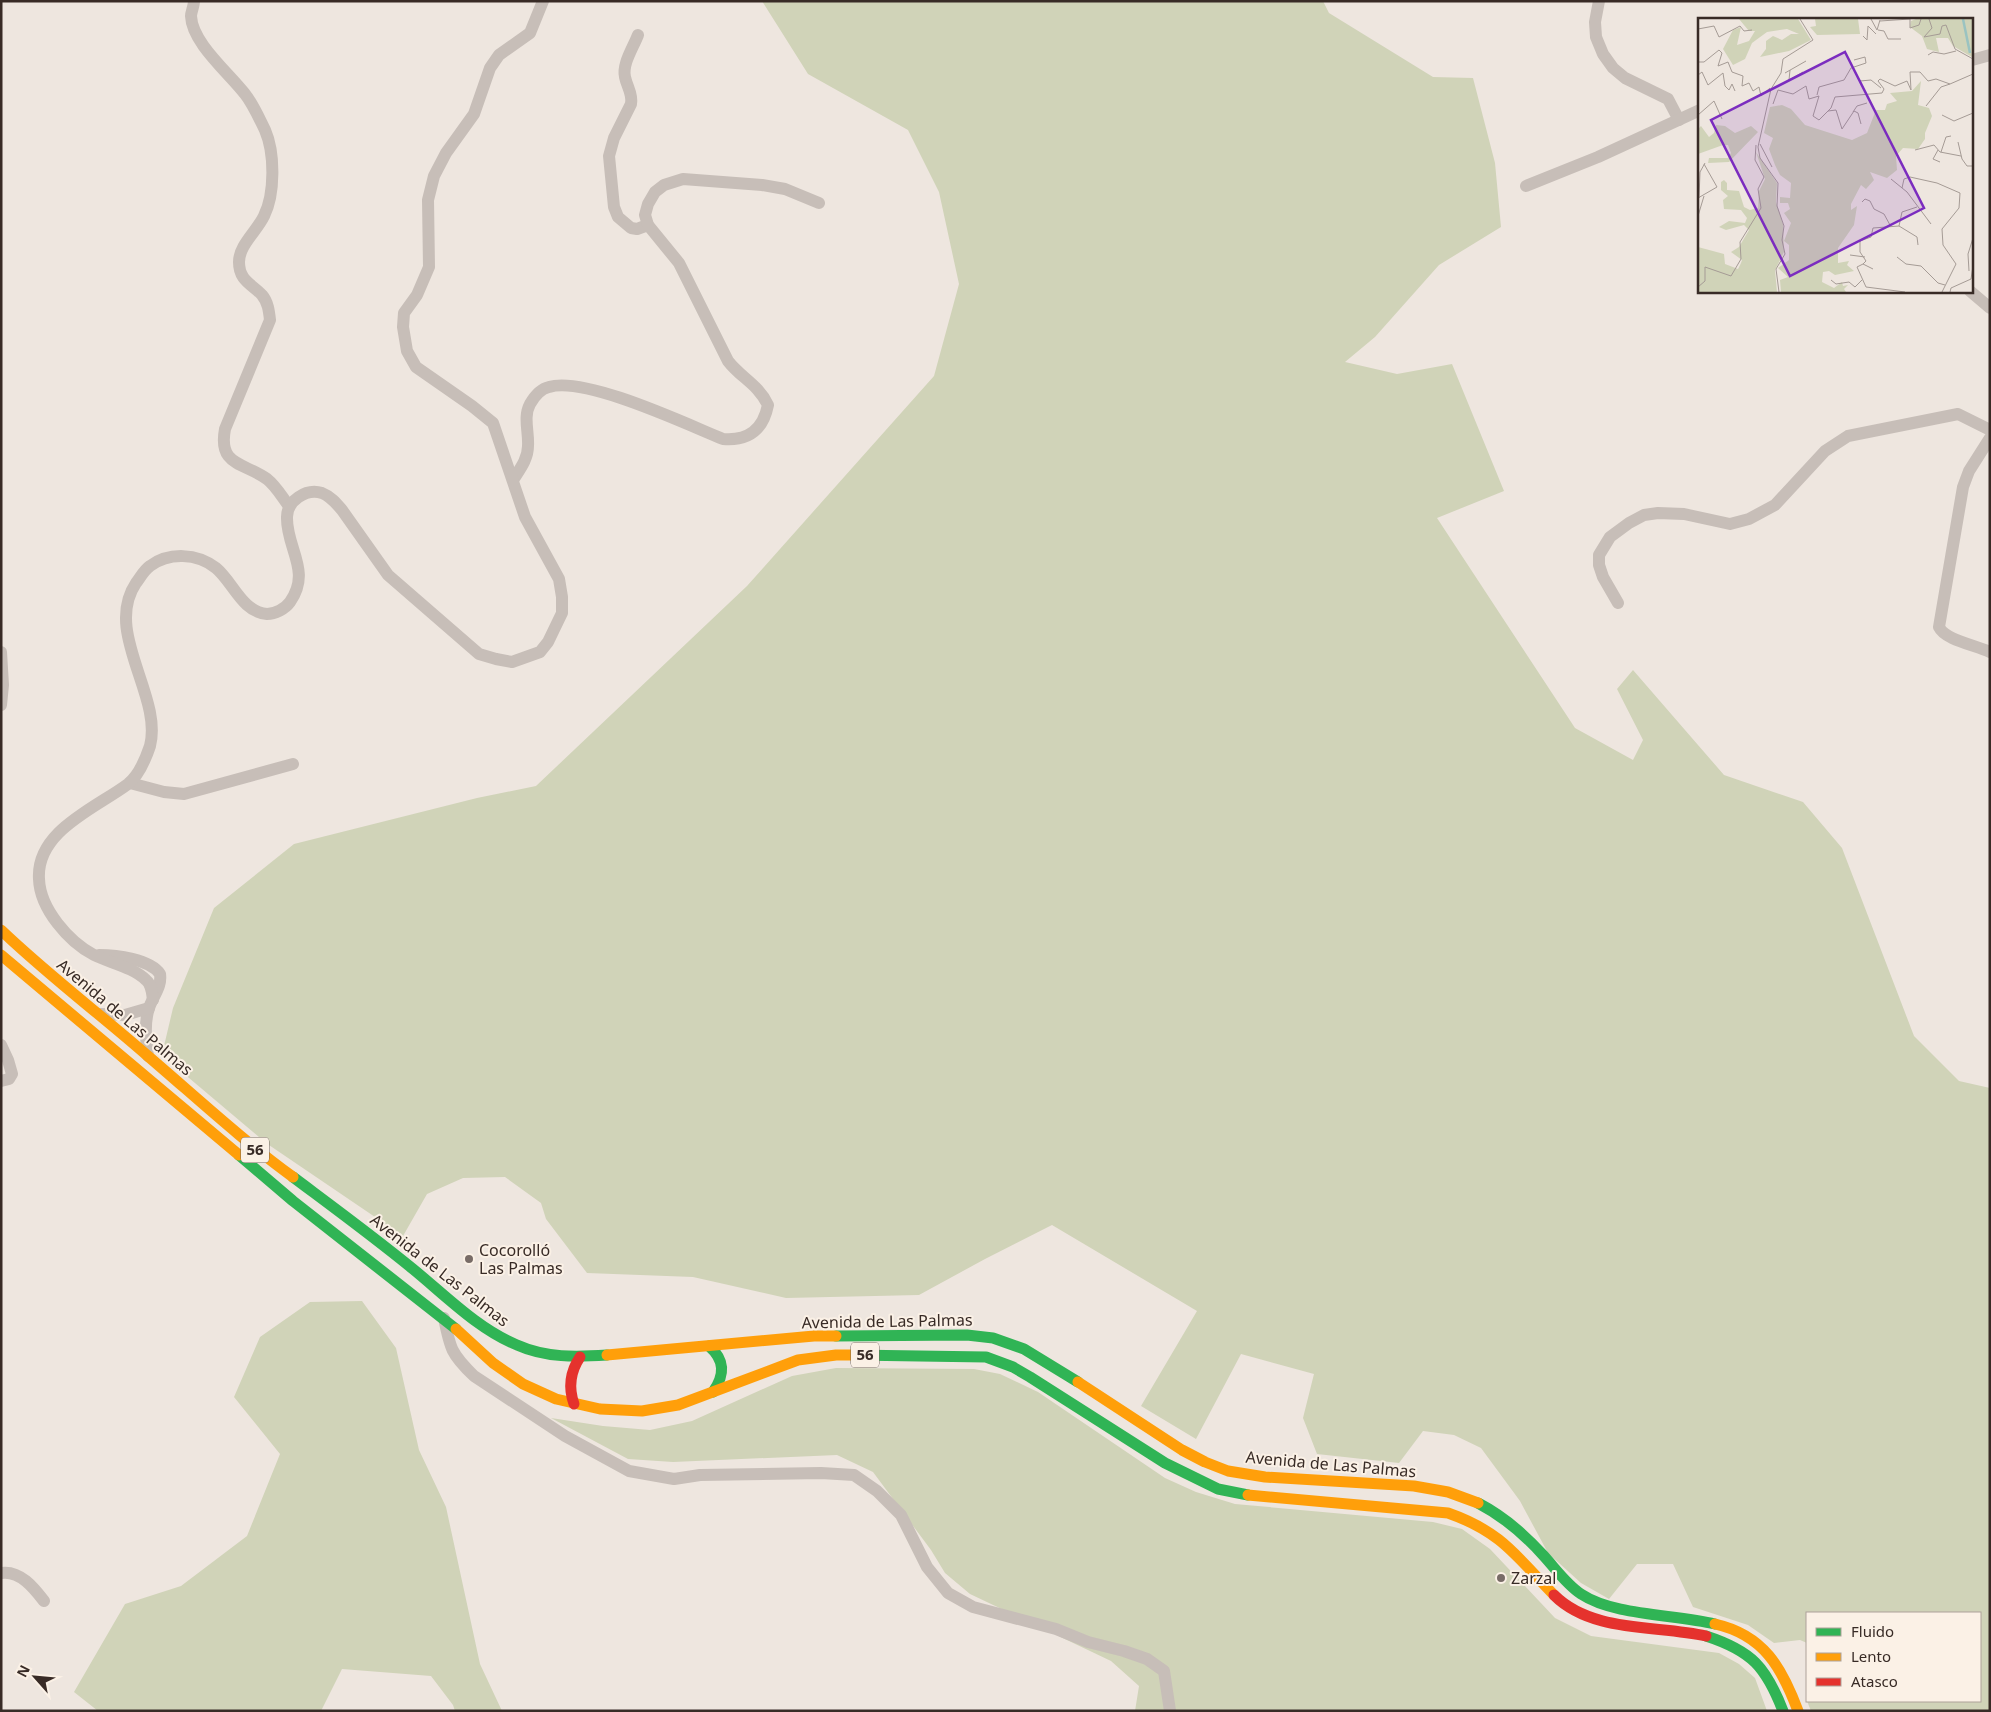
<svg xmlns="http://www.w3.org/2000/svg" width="1991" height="1712" font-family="'Noto Sans',sans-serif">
  <rect width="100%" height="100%" fill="#eee6df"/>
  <g fill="#d0d3b8">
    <polygon points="762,1 1323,1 1329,13 1433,77 1473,78 1495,163 1501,227 1439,265 1375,337 1345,362 1397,374 1452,364 1504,491 1437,518 1575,728 1633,760 1643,740 1617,689 1633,670 1724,775 1803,802 1842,848 1914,1036 1959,1081 1990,1088 1990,1711 1811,1711 1807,1701 1980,1701 1980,1613 1807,1613 1807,1643 1800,1640 1774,1643 1748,1625 1693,1607 1673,1564 1637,1564 1609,1599 1581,1583 1548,1553 1520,1501 1481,1448 1454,1435 1423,1431 1399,1463 1317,1454 1303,1418 1314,1374 1241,1354 1196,1439 1141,1406 1197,1311 1052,1225 985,1259 919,1295 786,1298 693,1277 587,1273 546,1219 541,1203 505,1177 463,1178 427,1194 403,1236 266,1143 176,1067 164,1046 173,1008 214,908 294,844 477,798 536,786 747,586 934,376 959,284 939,192 908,130 808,74"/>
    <polygon points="362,1301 396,1348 419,1450 446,1507 480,1664 502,1711 455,1711 453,1705 431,1676 342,1669 321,1711 98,1711 74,1692 125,1604 181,1586 247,1536 280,1454 234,1397 260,1337 310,1302"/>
    <polygon points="836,1368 974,1369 1000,1374 1038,1392 1165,1478 1196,1492 1235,1504 1433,1522 1462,1529 1490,1549 1555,1618 1591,1636 1719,1653 1739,1664 1755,1678 1767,1711 1135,1711 1139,1686 1111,1661 970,1594 945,1573 931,1550 873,1472 837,1455 673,1462 628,1459 551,1418 603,1426 650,1430 692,1421 792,1376"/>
  </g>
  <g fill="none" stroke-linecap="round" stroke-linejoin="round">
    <g stroke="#c7beb8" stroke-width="12">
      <path d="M194 1C194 6 191 12 191 16 192 43 229 73 245 94 253 104 259 118 265 130 275 153 275 194 264 216 257 231 239 245 239 262 239 281 252 284 262 295 268 302 269 311 270 320L225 429C218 466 243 462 267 479 276 486 282 497 289 506"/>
      <polyline points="1599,1 1595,22 1596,37 1603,54 1613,68 1625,78 1668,99 1679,120"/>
      <path d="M638 35C633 48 622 64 625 77 627 87 633 94 631 104L614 138 609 156 614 207 618 217 631 228 637 229 648 225"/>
      <polyline points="1972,60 1990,55"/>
      <polyline points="1526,186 1598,157 1700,110"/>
      <polyline points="1970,291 1990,308"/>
      <path d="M1990 438 1969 471 1963 487 1939 627C1945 640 1975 645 1990 652"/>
      <path d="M513 480C520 469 528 459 528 446 529 432 523 417 530 404 534 397 540 389 549 387 585 376 686 424 723 439 748 441 763 430 768 405 758 384 741 378 728 361L679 263 648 225 645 215 648 204 655 192 664 185 683 179 762 185 785 189 819 203"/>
      <polyline points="1618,603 1603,577 1599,565 1599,555 1610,537 1629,523 1644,515 1658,513 1684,514 1730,524 1749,519 1775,505 1825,451 1848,436 1958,414 1990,430"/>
      <polyline points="1,652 3,685 1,705"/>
      <polyline points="130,783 164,792 184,794 293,764"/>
      <path d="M99 955C116 955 150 959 160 974 162 987 153 996 149 1008 144 1023 146 1040 148 1056"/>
      <path d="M153 1000C152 993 152 985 146 980 133 967 110 963 94 955 69 942 40 909 39 879 36 831 96 808 128 784 138 776 146 758 150 746 163 696 103 632 136 583 140 578 144 570 150 566 169 552 197 553 216 568 233 582 242 612 267 614 275 614 285 609 290 602 312 571 286 548 287 517 287 501 306 488 322 493 330 496 336 503 342 510L388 575 479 654 496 659 512 662 540 652 548 642 562 613V597L559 579 525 517 493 423 472 406 416 367 407 351 403 327 404 313 417 295 429 267 428 200 434 176 446 153 474 114 490 68 499 55 530 33 543 1"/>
      <polyline points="100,1014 125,1015 149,1008"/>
      <polyline points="1,1045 8,1060 12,1074 9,1079 1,1081"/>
      <path d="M444 1318C450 1348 451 1354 474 1376L565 1436 629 1471 674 1479 700 1475 821 1473 854 1475 877 1491 901 1515 927 1567 948 1593 973 1607 1056 1629 1088 1642 1124 1651 1147 1659 1164 1671 1170 1711"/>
      <path d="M1 1573C20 1570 34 1588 44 1601"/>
    </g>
    <g stroke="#30b455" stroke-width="11">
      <polyline points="239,1155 293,1201 456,1329"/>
      <path d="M293 1177C333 1207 374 1237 413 1269 446 1296 478 1329 517 1345 546 1358 576 1357 607 1355"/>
      <polyline points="836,1336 967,1335 993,1338 1024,1349 1078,1382"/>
      <path d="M709 1346C725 1360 725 1375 713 1392"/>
      <polyline points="853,1355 986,1357 1013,1367 1030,1377 1165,1463 1218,1489 1248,1495"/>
      <path d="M1478 1503C1503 1516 1524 1534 1543 1555 1555 1568 1566 1584 1581 1594 1614 1616 1675 1614 1715 1624"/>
      <path d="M1706 1636C1752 1651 1766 1667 1783 1711"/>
    </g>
    <g stroke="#ff9f0a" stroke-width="11">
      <path d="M1 930C48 975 100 1014 149 1057 197 1098 242 1140 293 1177"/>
      <polyline points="1,955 239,1155"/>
      <polyline points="456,1329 493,1363 523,1384 556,1399 600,1409 642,1411 678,1405 798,1360 836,1355 853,1355"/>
      <polyline points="607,1355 814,1336 836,1336"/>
      <polyline points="1078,1382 1182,1450 1205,1462 1228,1471 1265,1477 1414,1486 1448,1492 1478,1503"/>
      <path d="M1248 1495 1448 1513C1502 1532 1516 1556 1554 1595"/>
      <path d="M1715 1624C1764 1635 1782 1668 1798 1711"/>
    </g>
    <g stroke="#e5322d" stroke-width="11">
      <path d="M574 1404C568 1387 570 1372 580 1357"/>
      <path d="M1554 1595C1592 1633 1656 1625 1706 1636"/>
    </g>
  </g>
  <g fill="#786c67" stroke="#fbf1e6" stroke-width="2">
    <circle cx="469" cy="1259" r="5"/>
    <circle cx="1501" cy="1578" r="5"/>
  </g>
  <g text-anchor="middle" stroke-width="4" stroke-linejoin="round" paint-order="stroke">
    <g fill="#fbf1e6" stroke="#726660" stroke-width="1">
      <rect x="241" y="1137.5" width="28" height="25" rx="4"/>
      <rect x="851" y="1342.5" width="28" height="25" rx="4"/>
    </g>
    <g font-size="15" font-weight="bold" fill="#382b26">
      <text x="255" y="1155">56</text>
      <text x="865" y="1360">56</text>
    </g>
    <g font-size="16" fill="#382b26" stroke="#fbf1e6">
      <text transform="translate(125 1017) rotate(40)" y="6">Avenida de Las Palmas</text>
      <text transform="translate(440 1270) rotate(38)" y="6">Avenida de Las Palmas</text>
      <text transform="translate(887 1321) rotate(-1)" y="6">Avenida de Las Palmas</text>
      <text transform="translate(1331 1464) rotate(5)" y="6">Avenida de Las Palmas</text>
    </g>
    <g font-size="16" fill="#382b26" stroke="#fbf1e6" text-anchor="start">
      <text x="479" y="1256">Cocorolló<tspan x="479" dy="18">Las Palmas</tspan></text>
      <text x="1511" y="1584">Zarzal</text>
    </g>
  </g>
  <g transform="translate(1698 18)">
    <rect width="275" height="275" fill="#eee6df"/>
    <path d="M41 1H100L113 22 91 33 62 39 68 31V23L75 18 84 22 93 16H101L89 11 69 14 54 25 47 41 35 47 25 31 35 12 43 9 39 27 51 23 57 13H51ZM117 1H160L162 16 119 17 112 9 118 8ZM218 1H275L274 39 255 28 250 20H238L241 34 229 31 224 18 212 9 213 3ZM223 63 220 87 231 90 234 98 227 115V121L220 131 205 130 198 138 199 152 189 160 172 154 176 162 168 171 163 167 153 186V192L159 188 156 207 140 230V245L151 243 149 247 156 253 137 257 131 253 125 254 124 264 136 270 144 264 145 268 150 267 146 271 148 274H83L82 262 90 259 80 250 91 242V227L86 223 93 205 86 195 92 191 90 185H82V179L92 180 93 165 82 157 77 147 71 131 75 120 66 115 72 89 84 87 93 91 107 107 154 122 169 115 178 92H187L189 86 199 83 192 75 214 73ZM18 107 27 108 37 115 53 108 60 114 31 144 10 145 11 140H30L33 135 30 127H25L0 136V111L3 108 11 119 16 115ZM58 134 79 165 78 184 85 206 86 234 77 252 79 274H0V229L26 236 27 246 40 251 43 245 44 242 33 234 41 229 51 212 46 207 28 212 21 209 31 203 47 205 49 200 43 192 26 191 25 182 30 178 23 172V164L26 162 29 165V172L41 173 46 189 52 192 60 190 61 173 67 161Z" fill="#d0d3b8"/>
    <path fill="none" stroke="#9ac3c1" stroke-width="2.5" d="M265 1 272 35"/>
    <path fill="none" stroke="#a59b95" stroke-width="1" d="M173 1 179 12 182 2M231 1 234 10 226 19 242 16 244 8 248 7 257 31 275 41M182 3 212 1V10L221 7 223 1M0 11 16 8 21 19 42 8 46 13 54 12M180 12 186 13 190 21H203M165 18 169 22 170 8 178 16M230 37 235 34 246 36 258 33M0 44H6L21 32 24 35 20 48 30 44 34 54 45 58 44 68 51 65 55 73 61 69 63 78 72 70M92 52 91 62 105 54 103 56M87 55 108 43M0 57 4 54 10 67 25 55 27 68 31 72 34 66 37 73M162 63 173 62 183 70M119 77 121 69 146 62 153 50 168 45 167 39 156 42M75 86 80 72 95 76 108 68 111 81 121 78 115 98 121 102 133 90 137 79 184 75 186 71 180 63 182 61 197 68 209 63 213 72 212 54H222L230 63 238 61 252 66 275 56M228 88 243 69 252 66M130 93 138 92 144 111 156 93 160 95 163 106M155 94 159 88 169 85M0 97 16 83 24 101M244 97 256 103 275 95M260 124 264 141 269 148H275M62 126 74 149M217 132 236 127 242 134 263 138M240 132 235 141 242 144M243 134 248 119 253 118M193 161 209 174 233 206M204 170 206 161 212 159 239 165 262 175 261 190 244 211 245 227 258 246 244 274M0 180 19 169 6 146M1 180 2 154 7 145M164 184 167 181 172 183 176 191 186 196 192 207M0 198 6 178M201 208 219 219 220 227M152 237 167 239M199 239 208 246 223 248 240 265 247 267M165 246 168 243 162 234V223L173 219 175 210 201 208 204 194 219 189M175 251 165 246 159 249 168 269 207 274M271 253 270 236 275 220M133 262 138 266 151 264 157 269 164 262M0 269 7 263V249L33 258 43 241 42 224 63 190 60 171 66 159 57 142 58 127M81 274 78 251 87 236 84 222 86 208 79 188 80 165 62 140 60 129 73 71 83 55 85 41 115 22 102 1M252 274 253 270 273 261 275 248"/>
    <path fill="#7b2cbf" fill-opacity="0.15" stroke="#7b2cbf" stroke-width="2.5" d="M147 34 226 190 92 258 13 102Z"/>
    <rect width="275" height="275" fill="none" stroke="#382b26" stroke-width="2.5"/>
  </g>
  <rect width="1991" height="1712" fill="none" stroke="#382b26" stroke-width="5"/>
  <rect x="1806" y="1612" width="175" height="90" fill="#fbf1e6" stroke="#ada299"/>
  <rect x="1816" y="1628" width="25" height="8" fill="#30b455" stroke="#ada299"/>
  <text x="1851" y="1637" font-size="15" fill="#382b26">Fluido</text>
  <rect x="1816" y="1653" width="25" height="8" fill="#ff9f0a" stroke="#ada299"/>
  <text x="1851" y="1662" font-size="15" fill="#382b26">Lento</text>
  <rect x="1816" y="1678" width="25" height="8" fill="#e5322d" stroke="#ada299"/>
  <text x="1851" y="1687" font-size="15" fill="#382b26">Atasco</text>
  <g transform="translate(35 1677) rotate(297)" stroke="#fbf1e6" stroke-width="4" paint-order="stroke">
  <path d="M0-4L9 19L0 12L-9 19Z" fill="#382b26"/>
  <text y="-8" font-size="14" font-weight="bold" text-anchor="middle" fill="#382b26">N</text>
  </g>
</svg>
